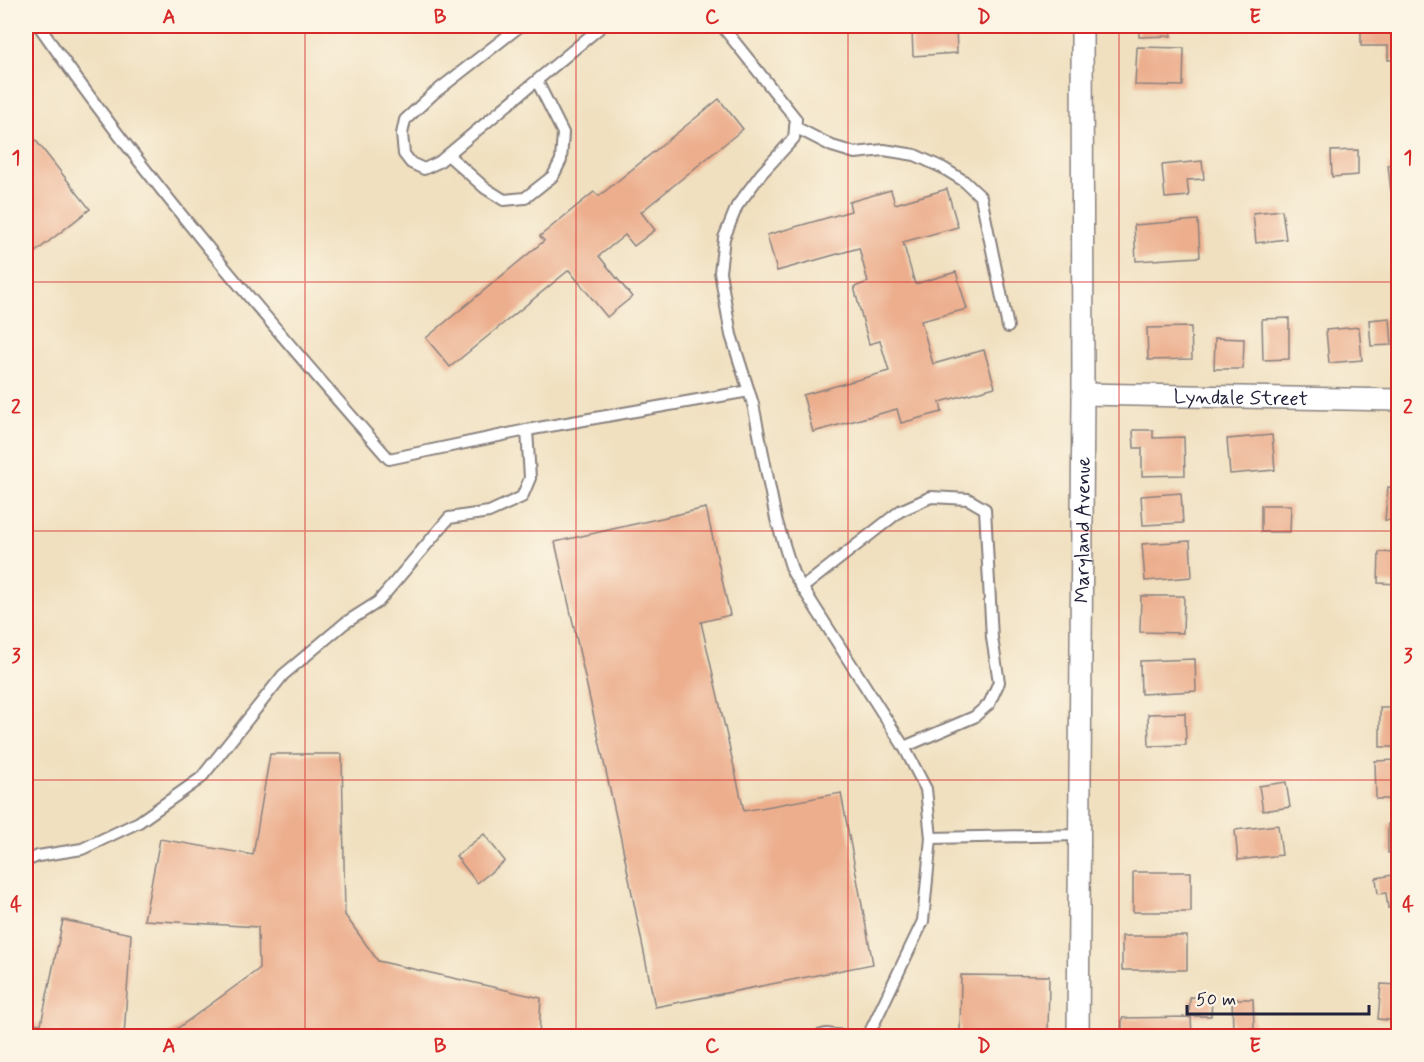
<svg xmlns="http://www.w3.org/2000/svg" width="1424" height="1062" font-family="Mynerve,sans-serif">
  <rect width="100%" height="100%" fill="#fcf5e5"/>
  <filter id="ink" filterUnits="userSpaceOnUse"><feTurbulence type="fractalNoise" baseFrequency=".0167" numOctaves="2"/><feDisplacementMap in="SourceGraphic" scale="12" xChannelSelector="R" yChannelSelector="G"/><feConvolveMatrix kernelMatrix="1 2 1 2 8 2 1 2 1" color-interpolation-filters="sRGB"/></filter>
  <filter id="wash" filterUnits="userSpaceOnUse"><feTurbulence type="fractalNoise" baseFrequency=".008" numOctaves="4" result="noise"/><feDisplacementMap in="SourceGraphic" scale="24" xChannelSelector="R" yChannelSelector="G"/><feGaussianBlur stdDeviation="1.35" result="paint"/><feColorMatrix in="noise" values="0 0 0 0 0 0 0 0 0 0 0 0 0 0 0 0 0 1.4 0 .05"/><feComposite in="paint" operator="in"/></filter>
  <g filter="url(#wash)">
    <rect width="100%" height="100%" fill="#f0e0c0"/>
    <g id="blocks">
      <g fill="#ecae8d">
        <polygon points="1139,26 1171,26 1171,36 1139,37"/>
        <polygon points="1361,26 1398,26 1398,60 1388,60 1388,46 1361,46"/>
        <polygon points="956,27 957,53 913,56 912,30"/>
        <polygon points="1137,47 1184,48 1183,86 1135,85"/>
        <polygon points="719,99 743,129 641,212 655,230 634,246 625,235 599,256 632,297 607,317 569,270 450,367 426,338 544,241 540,236 594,192 599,196"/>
        <polygon points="26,128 90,209 34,253 26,243 26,186 28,184 26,182"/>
        <polygon points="1358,150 1358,175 1332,177 1331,151"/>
        <polygon points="1202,161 1204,179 1187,180 1189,196 1165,198 1162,165"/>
        <polygon points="1398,164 1398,191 1391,192 1388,165"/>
        <polygon points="947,189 958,227 903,242 915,284 956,272 967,309 921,321 933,364 984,350 995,387 940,402 942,412 901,423 897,409 813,432 803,395 889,371 880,341 869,344 854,287 868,282 859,248 777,271 767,235 851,211 849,202 891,190 895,204"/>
        <polygon points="1282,210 1286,239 1256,243 1253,213"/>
        <polygon points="1198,220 1200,257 1136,261 1134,225"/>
        <polygon points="1289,318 1289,359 1263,360 1262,319"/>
        <polygon points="1390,318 1392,345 1371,346 1369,320"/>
        <polygon points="1191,327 1192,359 1148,360 1147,328"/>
        <polygon points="1359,327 1362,360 1329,363 1326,330"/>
        <polygon points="1215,338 1244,339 1243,369 1214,369"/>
        <polygon points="1133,430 1153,430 1153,438 1184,437 1185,475 1142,476 1142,448 1134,448"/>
        <polygon points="1272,435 1275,470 1230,474 1227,439"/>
        <polygon points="1394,441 1398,441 1398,475 1397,475"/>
        <polygon points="1388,487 1398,488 1398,521 1385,520"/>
        <polygon points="1181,493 1183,523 1143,525 1141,496"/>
        <polygon points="1261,505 1291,505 1290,532 1261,532"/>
        <polygon points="706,508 730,615 701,622 744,811 841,793 873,964 655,1007 621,839 555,542"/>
        <polygon points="1190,541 1192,577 1145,581 1142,544"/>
        <polygon points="1379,552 1398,553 1398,584 1378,583"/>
        <polygon points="1141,596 1184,596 1183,633 1140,632"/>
        <polygon points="1195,659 1196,691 1141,694 1140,661"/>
        <rect x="1380" y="708" width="18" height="39"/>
        <polygon points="1185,713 1186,745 1149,746 1148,714"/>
        <polygon points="270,754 342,754 345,915 378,961 541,998 539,1036 167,1036 259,969 258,927 144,920 160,839 253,855"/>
        <polygon points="1398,760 1398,799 1376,799 1375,761"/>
        <polygon points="1286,782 1290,807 1263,811 1259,786"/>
        <rect x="1388" y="824" width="10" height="29"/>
        <polygon points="1278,825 1282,855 1238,860 1235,830"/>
        <polygon points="484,834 505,861 477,883 456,856"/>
        <rect x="1133" y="872" width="58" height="40"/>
        <polygon points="1398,874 1398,906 1388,908 1386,893 1378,894 1376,878"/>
        <polygon points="63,920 131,934 124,1036 26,1036 26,1022 41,1024"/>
        <rect x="1122" y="936" width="65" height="34"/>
        <polygon points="1393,945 1398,945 1398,975 1392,974"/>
        <polygon points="961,975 1049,976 1048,1036 960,1036"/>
        <polygon points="1381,984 1398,985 1398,1021 1378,1019"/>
        <polygon points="1190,997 1212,998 1211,1016 1189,1016"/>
        <polygon points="1232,999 1253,999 1254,1028 1233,1029"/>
        <polygon points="1191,1017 1192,1036 1122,1036 1122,1018"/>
      </g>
    </g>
  </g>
  <g filter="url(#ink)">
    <use href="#blocks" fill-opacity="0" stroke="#89817e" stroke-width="1.5"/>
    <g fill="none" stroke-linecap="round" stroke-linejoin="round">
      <g stroke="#89817e" stroke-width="14">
        <g id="service">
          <path d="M39 26C145 178 266 319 389 459L527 430 749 391"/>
          <polyline points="520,26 433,94 405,120 402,134 404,154 411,163 424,169 439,162 602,26"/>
          <polyline points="722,26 796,119 794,138 761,174 737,206 724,238 720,272 731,335 753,404 776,519 793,573 904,747 926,789 931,838 923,921 868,1036"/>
          <polyline points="795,127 832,146 855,153 884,150 915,155 943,168 964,181 981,197 1008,327"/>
          <polyline points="448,155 485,188 504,200 525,198 553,176 561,160 563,133 537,81"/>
          <polyline points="802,588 900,511 931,497 968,499 985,509 992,638 999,682 989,704 974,717 904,747"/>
          <polyline points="931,838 1080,835"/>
          <polyline points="26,861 38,856 82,849 139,822 201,778 283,675 345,623 378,602 449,518 489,512 522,497 530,478 527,430"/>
          <polyline points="818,1036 826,1034 844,1036"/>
        </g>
      </g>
      <g stroke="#89817e" stroke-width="24">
        <g id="minor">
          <path id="s1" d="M1083 394 1398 400"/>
          <path id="s2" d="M1078 1036 1083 394 1082 26"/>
        </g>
      </g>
      <use href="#service" stroke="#fff" stroke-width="10"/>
      <use href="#minor" stroke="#fff" stroke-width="21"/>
    </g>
  </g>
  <path fill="none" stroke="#d62828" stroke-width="1.5" stroke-opacity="0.55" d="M305 26V1036M576 26V1036M848 26V1036M1119 26V1036M26 282H1398M26 531H1398M26 780H1398"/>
  <g text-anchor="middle" stroke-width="6" stroke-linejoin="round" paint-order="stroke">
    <g font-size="20" fill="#22223b" stroke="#fcf5e5">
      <text dy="7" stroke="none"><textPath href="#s1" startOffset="158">Lyndale Street</textPath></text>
      <text dy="7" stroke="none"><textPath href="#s2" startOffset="506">Maryland Avenue</textPath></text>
    </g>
  </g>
  <rect width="1424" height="1062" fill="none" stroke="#fcf5e5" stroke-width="66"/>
  <path d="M1187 1005v9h182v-9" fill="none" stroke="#22223b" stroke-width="3"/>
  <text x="1196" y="1005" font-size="18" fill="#22223b" stroke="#fcf5e5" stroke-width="4.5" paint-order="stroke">50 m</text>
  <rect x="33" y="33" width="1358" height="996" fill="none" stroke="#d62828" stroke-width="2"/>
  <g font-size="20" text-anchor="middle" font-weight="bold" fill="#d62828">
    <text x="169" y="23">A</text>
    <text x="440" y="23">B</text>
    <text x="712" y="23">C</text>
    <text x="984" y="23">D</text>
    <text x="1255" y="23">E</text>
    <text x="16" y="164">1</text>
    <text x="1408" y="164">1</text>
    <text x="16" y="413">2</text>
    <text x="1408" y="413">2</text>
    <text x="16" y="662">3</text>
    <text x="1408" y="662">3</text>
    <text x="16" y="911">4</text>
    <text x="1408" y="911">4</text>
    <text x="169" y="1052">A</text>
    <text x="440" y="1052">B</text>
    <text x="712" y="1052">C</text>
    <text x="984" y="1052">D</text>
    <text x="1255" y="1052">E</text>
  </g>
</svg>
